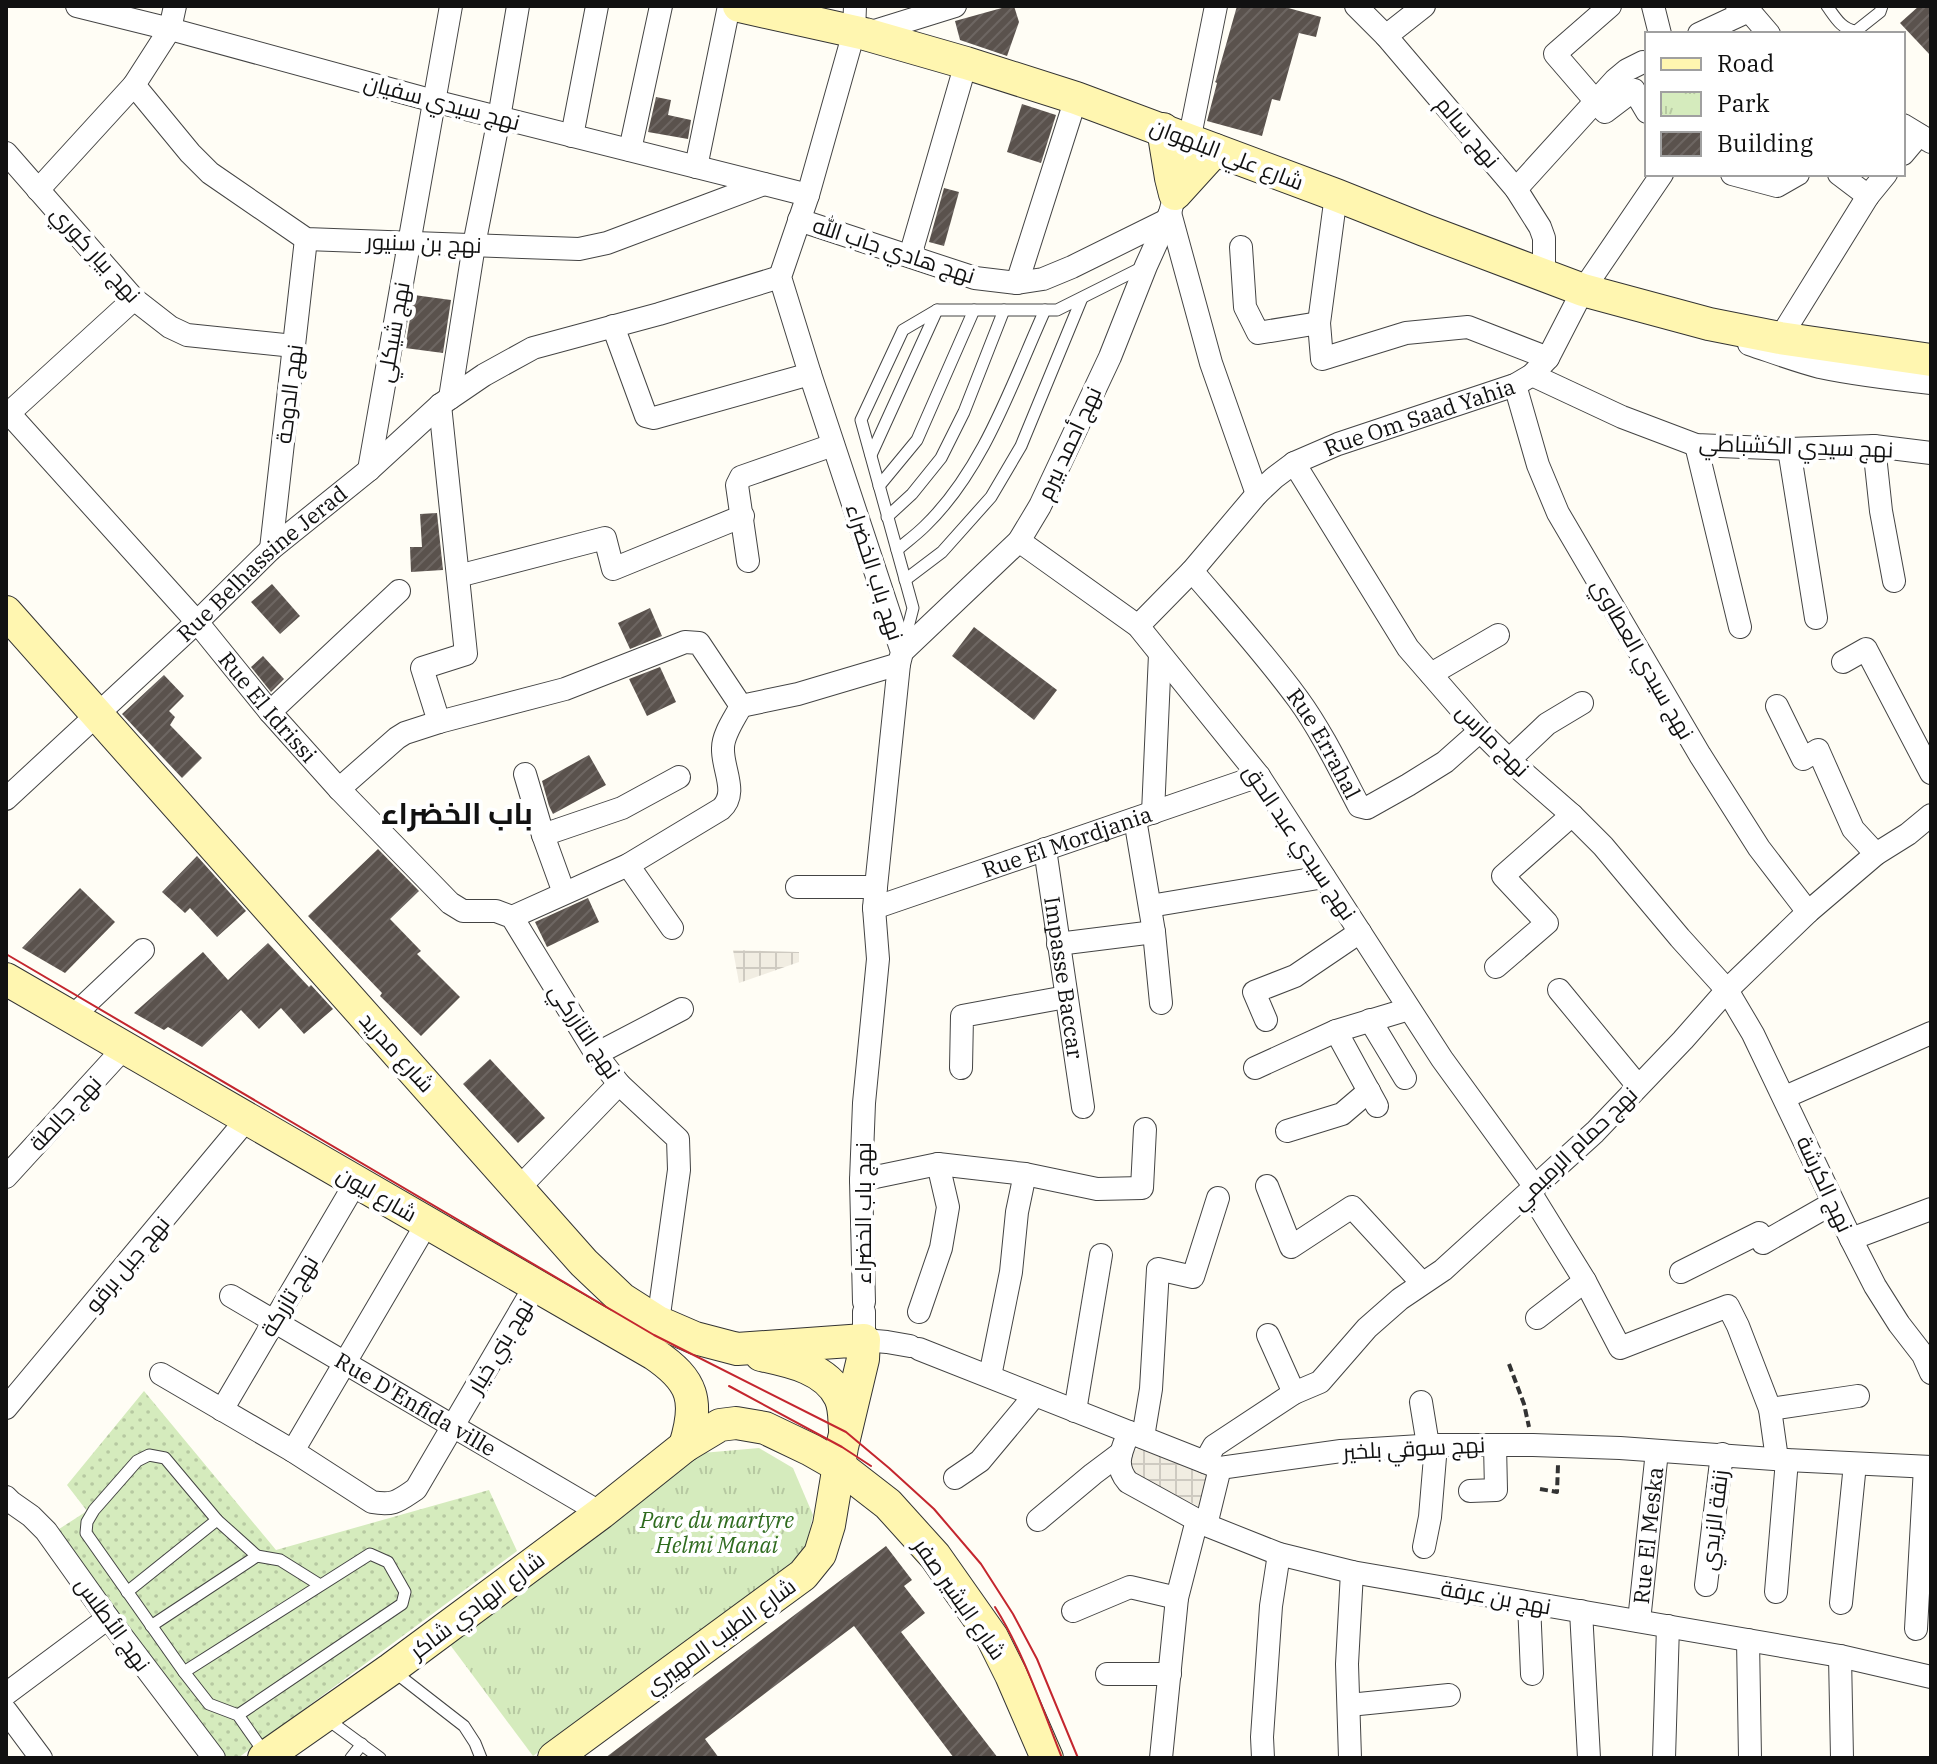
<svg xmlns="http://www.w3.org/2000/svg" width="1937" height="1764" font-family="'IBM Plex Serif',Cairo,serif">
  <defs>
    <pattern id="grass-dots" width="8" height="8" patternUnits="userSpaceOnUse" patternTransform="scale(2)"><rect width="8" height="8" fill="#d5ebbd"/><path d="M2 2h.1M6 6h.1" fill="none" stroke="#b6c8a1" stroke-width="1.8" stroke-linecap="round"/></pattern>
    <pattern id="park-tufts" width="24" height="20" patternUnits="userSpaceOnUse" patternTransform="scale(2)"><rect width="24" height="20" fill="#d5ebbd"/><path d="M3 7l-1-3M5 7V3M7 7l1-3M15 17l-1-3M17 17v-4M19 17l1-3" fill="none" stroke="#b6c8a1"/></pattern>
    <pattern id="plaza-grid" width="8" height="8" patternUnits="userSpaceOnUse" patternTransform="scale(2)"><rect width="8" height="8" fill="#f1ede2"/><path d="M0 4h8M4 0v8" fill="none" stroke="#cecac1"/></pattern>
    <pattern id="building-hatch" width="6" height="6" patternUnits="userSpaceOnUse" patternTransform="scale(2)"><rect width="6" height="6" fill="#5a524d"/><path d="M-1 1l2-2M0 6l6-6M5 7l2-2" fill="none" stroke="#6d6662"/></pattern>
  </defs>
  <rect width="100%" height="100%" fill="#fffdf5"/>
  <polygon fill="url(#grass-dots)" points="144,1391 276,1550 489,1490 517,1551 238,1758 224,1758 56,1531 87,1511 67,1485"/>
  <polygon fill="url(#park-tufts)" points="759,1448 793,1468 813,1515 803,1559 533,1756 448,1642 702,1453"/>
  <g fill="url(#plaza-grid)">
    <polygon points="733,950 799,952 799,962 739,983"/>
    <polygon points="1144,1448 1210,1473 1200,1507 1132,1473 1129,1457 1135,1450"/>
  </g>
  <g fill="url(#building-hatch)">
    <polygon points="1009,6 1014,6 1019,22 1007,56 960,40 955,21"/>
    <polygon points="1237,6 1281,6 1321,17 1316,37 1299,33 1280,101 1272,99 1262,136 1207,121 1217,83 1215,82 1216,80"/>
    <polygon points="1919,6 1931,6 1931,56 1900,23"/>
    <polygon points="656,97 671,100 668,115 691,120 688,139 648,132"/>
    <polygon points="1022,104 1056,115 1041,163 1007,152"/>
    <polygon points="944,188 959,192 944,246 929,242"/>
    <polygon points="414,295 451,300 443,353 405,348"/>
    <polygon points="437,513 443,570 411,572 410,547 422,547 420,514"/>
    <polygon points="272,584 300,616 280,634 251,602"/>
    <polygon points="650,608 662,636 630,649 618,623"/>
    <polygon points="974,627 1057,690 1034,720 952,656"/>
    <polygon points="263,656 284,679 271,692 251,667"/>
    <polygon points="660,667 676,702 647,716 629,679"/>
    <polygon points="164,675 184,696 169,711 175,717 170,725 202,758 182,778 122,714"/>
    <polygon points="589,755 606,785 553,814 549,806 542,781"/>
    <polygon points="378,849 419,891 390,919 421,951 417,954 460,997 421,1036 380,996 382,993 308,916"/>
    <polygon points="197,856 246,911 217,937 190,908 185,913 162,892"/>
    <polygon points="80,888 115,922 65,973 22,948"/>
    <polygon points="588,898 599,922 547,947 535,922"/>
    <polygon points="268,943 309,987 311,985 333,1009 304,1034 281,1008 259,1029 241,1010 202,1047 168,1027 164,1030 134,1013 203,952 228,980"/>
    <polygon points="490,1059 545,1118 518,1143 463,1084"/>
    <polygon points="886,1546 912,1580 904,1586 925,1613 901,1632 998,1758 954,1758 854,1626 705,1739 719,1758 605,1758"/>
  </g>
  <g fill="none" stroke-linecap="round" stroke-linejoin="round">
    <g stroke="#444" stroke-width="13">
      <g id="lane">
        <path d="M1827 6C1835 17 1842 30 1856 31L1880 12 1882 6"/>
        <polyline points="871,455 937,310"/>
        <polyline points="879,486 917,440 974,310"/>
        <polyline points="887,517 912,494 941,458 964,412 1004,310"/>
        <path d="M897 550C906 542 916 535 925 526 984 469 1012 383 1045 310"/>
        <polyline points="905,580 942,552 991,497 1021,446 1082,298"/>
        <polyline points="904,643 913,608 861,420 903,330 937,310 1057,310 1143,267"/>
        <polyline points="217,1520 165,1458 149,1455 137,1461 94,1510 87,1522 86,1533 184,1672 209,1704 238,1715 266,1755"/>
        <polyline points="127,1592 217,1520 257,1556"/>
        <polyline points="151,1626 257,1556 280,1560 320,1585"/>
        <polyline points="392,1670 464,1726 475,1743 481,1758"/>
        <polyline points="184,1672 370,1554 388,1562 405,1592 402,1604 238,1715"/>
        <polyline points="327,1719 380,1758"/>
        <polyline points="351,1758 362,1744"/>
      </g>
    </g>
    <g stroke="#444" stroke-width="24">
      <g id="street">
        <polyline points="77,6 170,29 434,101 808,195"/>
        <polyline points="855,6 854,32 808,195 780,277 810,374 902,652 899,664 876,887 874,908 878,959 864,1103 861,1180 864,1302"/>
        <polyline points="1356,6 1386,36 1516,189 1540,227 1544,238 1544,275"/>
        <polyline points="1610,6 1555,54 1605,112 1634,90 1647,112"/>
        <polyline points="1653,6 1660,34"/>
        <polyline points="1745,6 1769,34"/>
        <polyline points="865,34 955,6"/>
        <polyline points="1699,34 1742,14 1737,6"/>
        <polyline points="1386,36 1424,6"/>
        <polyline points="134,85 190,153 210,173 306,239 579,249 607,243 764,184"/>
        <polyline points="1903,125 1931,142"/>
        <polyline points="572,136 597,6"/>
        <polyline points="630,150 661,6"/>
        <polyline points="6,153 134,299 170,327 187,335 294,346"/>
        <polyline points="1903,154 1919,135"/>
        <polyline points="696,167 729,6"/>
        <polyline points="1732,174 1777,186 1798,174"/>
        <polyline points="1839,174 1868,196"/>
        <polyline points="1516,189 1615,80 1627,70 1643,62"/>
        <polyline points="38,190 134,85 170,29 175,6"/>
        <polyline points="1336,195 1319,323 1322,359 1406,333 1468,327 1548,358"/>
        <polyline points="1170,213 1211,363 1257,494"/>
        <polyline points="799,220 975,278 1017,283 1043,279 1072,267 1167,220"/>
        <polyline points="1241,247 1245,307 1258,333 1319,323"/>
        <polyline points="910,256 966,63"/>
        <polyline points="1017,283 1076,98"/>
        <polyline points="613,326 646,416 654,418 810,374"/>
        <polyline points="1780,338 1868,196 1886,174"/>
        <path d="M1749 344C1773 352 1796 361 1820 367 1857 375 1894 379 1931 383"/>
        <polyline points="1532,375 1622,417 1696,445 1789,449 1874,446 1931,453"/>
        <polyline points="1515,385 1538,465 1558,513 1700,755 1759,848 1808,912"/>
        <polyline points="450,398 474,245 499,118 518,6"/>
        <path id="s1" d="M6 410 197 622 270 712 339 789 450 903 463 911H496L512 917 596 1054 619 1084 678 1139 679 1170 658 1322"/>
        <polyline points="9,413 134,299"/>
        <polyline points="1696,445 1740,627"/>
        <polyline points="1874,446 1881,511 1894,581"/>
        <polyline points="1789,449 1816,618"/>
        <polyline points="1294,463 1408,648 1480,731 1509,760 1572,815 1603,846 1680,938 1727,990 1753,1034 1851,1239 1875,1286 1899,1324 1923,1355 1931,1373"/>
        <polyline points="369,470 451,6"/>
        <polyline points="1019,541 1138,626 1259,776 1442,1059 1535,1187"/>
        <polyline points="271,549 306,239"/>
        <polyline points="748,561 737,485 741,477 833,445"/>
        <path id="s2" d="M1192 571C1228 613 1265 654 1298 699 1322 732 1340 770 1359 806L1367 808 1408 785 1445 762 1480 731"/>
        <polyline points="458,576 605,538 613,569 743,516"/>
        <path id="s3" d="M1138 626 1192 571 1257 494 1274 478 1294 463 1338 444 1515 385 1532 375 1548 358 1583 290 1662 174"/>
        <polyline points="902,652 1019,541 1040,506 1110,357 1146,266 1170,213 1189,141 1216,6"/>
        <polyline points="1843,662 1866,649 1931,773"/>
        <polyline points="1431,674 1498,635"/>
        <polyline points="1777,706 1803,759 1818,750 1853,829 1876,854"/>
        <polyline points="270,712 399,591"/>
        <polyline points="439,722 565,689 685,642 699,643 741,706 798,694 899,664"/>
        <polyline points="1509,760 1547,724 1582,703"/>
        <polyline points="525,774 543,835 564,893"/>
        <polyline points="339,789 397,738 405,733 439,722 422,668 466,654 440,405"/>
        <path id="s4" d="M6 799 197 622 271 549 369 470 440 405 484 375 533 348 659 314 780 277"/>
        <polyline points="1153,813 1160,654"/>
        <polyline points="1135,819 1154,932 1161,1003"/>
        <polyline points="543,835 622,808 679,777"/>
        <path id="s5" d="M1045 849 1083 1107"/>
        <polyline points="628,865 672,928"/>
        <polyline points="797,887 876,887"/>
        <polyline points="1150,906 1324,877"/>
        <path id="s6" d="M874 908 1259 776"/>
        <path d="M512 917 628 865 721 809C739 793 722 769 723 748 723 734 735 718 741 706"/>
        <polyline points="1058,944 1154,932"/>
        <polyline points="1496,967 1547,923 1503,876 1572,815"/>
        <polyline points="1559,990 1638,1086"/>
        <polyline points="72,1017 143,950"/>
        <polyline points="1266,1020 1254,992 1295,976 1360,932"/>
        <polyline points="1370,1020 1405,1078"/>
        <polyline points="1336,1031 1377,1106"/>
        <polyline points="596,1054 682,1009"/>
        <polyline points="961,1068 962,1016 1066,997"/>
        <polyline points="1255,1068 1336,1031 1409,1009"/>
        <polyline points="1785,1097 1931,1033"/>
        <polyline points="1287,1131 1342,1114 1369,1091"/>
        <polyline points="6,1177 124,1048"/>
        <polyline points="861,1180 938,1164 1025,1174 1097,1189 1142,1188 1145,1129"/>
        <polyline points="1267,1186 1291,1247 1352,1207 1422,1283"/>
        <polyline points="518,1189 619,1084"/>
        <polyline points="1530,1192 1585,1281 1620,1348 1728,1306 1738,1326 1770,1409 1777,1459"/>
        <polyline points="1851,1239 1931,1209"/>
        <polyline points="1681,1272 1759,1233 1763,1243 1833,1203"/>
        <path id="s7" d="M231 1296 601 1513"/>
        <polyline points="864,1312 864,1340 887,1342 910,1346"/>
        <polyline points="919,1312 941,1248 948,1207 938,1164"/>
        <polyline points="1537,1318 1585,1281"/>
        <polyline points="1268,1335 1294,1393"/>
        <polyline points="919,1349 1220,1468 1341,1451 1436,1445 1533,1445 1620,1448 1787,1460 1931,1467"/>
        <path d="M161 1374 293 1451 372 1502C394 1506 398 1501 416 1489L535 1286"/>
        <polyline points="990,1376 1011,1272 1017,1212 1025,1174"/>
        <polyline points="1421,1402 1428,1445"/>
        <polyline points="6,1408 247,1119"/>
        <polyline points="1770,1409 1858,1396"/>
        <polyline points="222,1410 356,1182"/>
        <polyline points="1075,1411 1101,1255"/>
        <path d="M1129 1432C1122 1450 1113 1465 1128 1482L1206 1525 1279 1554 1352 1572 1840 1656 1931 1677"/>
        <polyline points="1143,1437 1151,1389 1158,1269 1193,1277 1218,1198"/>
        <polyline points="293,1451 427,1223"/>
        <polyline points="1205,1462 1214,1446 1294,1393 1320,1382 1367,1328 1400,1299 1443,1270 1595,1132 1683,1040 1727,990 1808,912 1876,854 1908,834 1931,815"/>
        <polyline points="955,1478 980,1461 1035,1395"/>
        <polyline points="1470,1491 1496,1490 1495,1445"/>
        <polyline points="6,1497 11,1502 31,1516 46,1531 108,1618 214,1758"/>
        <polyline points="1038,1520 1093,1474 1121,1453"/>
        <polyline points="1206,1525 1220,1468"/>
        <polyline points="1424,1547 1430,1517 1436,1445"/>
        <polyline points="1706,1585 1722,1454"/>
        <polyline points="1776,1592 1787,1460"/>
        <polyline points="1529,1603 1532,1674"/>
        <polyline points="1841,1603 1855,1464"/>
        <polyline points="1073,1611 1130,1587 1177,1598"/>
        <polyline points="1581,1611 1589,1758"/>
        <path id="s8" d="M1639 1621 1657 1451"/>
        <polyline points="1916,1629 1925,1467"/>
        <polyline points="1748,1640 1750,1758"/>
        <polyline points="1840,1656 1842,1758"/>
        <polyline points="1107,1674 1170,1674"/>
        <polyline points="6,1694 108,1618"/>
        <polyline points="1349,1705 1449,1695"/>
        <polyline points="6,1711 41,1758"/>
        <polyline points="1161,1758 1177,1598 1197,1520"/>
        <polyline points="1263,1758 1262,1737 1271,1606 1279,1554"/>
        <polyline points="1350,1758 1347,1664 1352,1572"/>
        <polyline points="1664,1758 1668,1626"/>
      </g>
    </g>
    <g stroke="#333" stroke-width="34">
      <g id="secondary">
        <polyline points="739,6 865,34 966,63 1076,98 1336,195 1424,230 1583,290 1709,324 1780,338 1931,360"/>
        <polyline points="1163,129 1171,178 1175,194 1215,150"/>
        <polyline points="6,612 584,1263 622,1299 658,1322 695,1338 737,1349 864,1340 863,1359 842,1447 829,1525 820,1554 803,1575 554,1758"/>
        <path d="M6 979 654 1354C694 1381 699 1401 685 1446"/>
        <path d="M761 1355C789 1361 826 1368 840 1397 845 1407 844 1419 845 1429"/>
        <polyline points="264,1758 391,1669 601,1513 685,1446 720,1425 736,1423 765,1428 811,1450 839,1466 888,1504 935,1556 992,1637 1011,1675 1047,1758"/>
      </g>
    </g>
    <g stroke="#333" stroke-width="4" stroke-dasharray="8 4" stroke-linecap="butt">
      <polyline points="1509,1364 1524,1404 1529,1427"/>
      <polyline points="1540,1489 1557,1492 1558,1465"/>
    </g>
    <use href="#lane" stroke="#fff" stroke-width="11"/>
    <use href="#street" stroke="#fff" stroke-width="22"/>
    <use href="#secondary" stroke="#fff6b0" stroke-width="32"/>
    <g stroke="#c4262e" stroke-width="2">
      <polyline points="6,954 654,1335 846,1432 889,1468 934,1509 981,1564 1013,1614 1037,1659 1078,1758"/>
      <polyline points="729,1386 842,1447 871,1466"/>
      <path d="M995 1607C1024 1653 1042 1708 1062 1758"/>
    </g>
  </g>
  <g text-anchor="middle" stroke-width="8" stroke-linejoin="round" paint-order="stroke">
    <g font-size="22" fill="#111" stroke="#fff">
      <text transform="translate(442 102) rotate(15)" y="8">نهج سيدي سفيان</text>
      <text transform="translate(1468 132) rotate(50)" y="8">نهج سالم</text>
      <text transform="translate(1227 154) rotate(21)" y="8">شارع علي البلهوان</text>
      <text transform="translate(424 243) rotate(2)" y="8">نهج بن سنيور</text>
      <text transform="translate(894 250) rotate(18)" y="8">نهج هادي جاب الله</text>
      <text transform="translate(96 254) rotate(48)" y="8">نهج بيار كوري</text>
      <text transform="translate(393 332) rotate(-80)" y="8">نهج شيكلي</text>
      <text transform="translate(289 394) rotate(-83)" y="8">نهج الدوحة</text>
      <text dy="8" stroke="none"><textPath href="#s3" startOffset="360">Rue Om Saad Yahia</textPath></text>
      <text transform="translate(1069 443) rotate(-65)" y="8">نهج أحمد بيرم</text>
      <text transform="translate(1796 446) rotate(2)" y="8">نهج سيدي الكشباطي</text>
      <text dy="8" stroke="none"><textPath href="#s4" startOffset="348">Rue Belhassine Jerad</textPath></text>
      <text transform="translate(875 572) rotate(72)" y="8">نهج باب الخضراء</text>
      <text transform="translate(1643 659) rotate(60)" y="8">نهج سيدي العطاوي</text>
      <text dy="8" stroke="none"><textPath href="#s1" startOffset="396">Rue El Idrissi</textPath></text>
      <text transform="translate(1493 740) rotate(45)" y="8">نهج مارس</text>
      <text dy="8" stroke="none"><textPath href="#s2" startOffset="218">Rue Errahal</textPath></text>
      <text dy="8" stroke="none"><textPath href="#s6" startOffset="204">Rue El Mordjania</textPath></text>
      <text transform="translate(1300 842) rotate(56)" y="8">نهج سيدي عبد الحق</text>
      <text dy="8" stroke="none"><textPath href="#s5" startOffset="130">Impasse Baccar</textPath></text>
      <text transform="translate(585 1031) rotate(56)" y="8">نهج التازركي</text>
      <text transform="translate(397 1052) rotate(48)" y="8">شارع مدريد</text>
      <text transform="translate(65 1113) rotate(-47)" y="8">نهج جالطة</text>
      <text transform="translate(1574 1148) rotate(-44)" y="8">نهج حمام الرميمي</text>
      <text transform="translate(1825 1184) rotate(65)" y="8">نهج الكرشة</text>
      <text transform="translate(377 1194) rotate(30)" y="8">شارع ليون</text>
      <text transform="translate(863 1213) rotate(-90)" y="8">نهج باب الخضراء</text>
      <text transform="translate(127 1264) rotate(-50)" y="8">نهج جبل برقو</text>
      <text transform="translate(289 1296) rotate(-59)" y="8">نهج تازركة</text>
      <text transform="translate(500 1346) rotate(-59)" y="8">نهج بني خيار</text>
      <text dy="8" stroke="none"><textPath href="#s7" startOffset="214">Rue D'Enfida ville</textPath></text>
      <text transform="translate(1414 1448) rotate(-3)" y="8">نهج سوقي بلخير</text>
      <text transform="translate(1714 1520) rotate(-83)" y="8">زنقة الزيدي</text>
      <text dy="8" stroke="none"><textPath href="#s8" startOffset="86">Rue El Meska</textPath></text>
      <text transform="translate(1496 1597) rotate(10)" y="8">نهج بن عرفة</text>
      <text transform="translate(960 1599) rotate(55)" y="8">شارع البشير صفر</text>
      <text transform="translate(477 1605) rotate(-37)" y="8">شارع الهادي شاكر</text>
      <text transform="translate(113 1624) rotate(54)" y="8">نهج الأطلس</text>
      <text transform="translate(720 1636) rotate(-36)" y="8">شارع الطيب المهيري</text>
    </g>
    <g font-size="22" font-style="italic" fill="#2f6b1f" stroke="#fff">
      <text x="717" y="1528">Parc du martyre<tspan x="717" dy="25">Helmi Manai</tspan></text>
    </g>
    <g font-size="30" font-weight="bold" fill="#111" stroke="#fff">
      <text x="457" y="824">باب الخضراء</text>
    </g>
  </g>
  <rect width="1937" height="1764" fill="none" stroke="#111111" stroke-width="16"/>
  <rect x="1645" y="32" width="260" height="144" fill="#ffffff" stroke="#a0a0a0" stroke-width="2"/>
  <rect x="1661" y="58" width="40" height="12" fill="#fff6b0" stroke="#a0a0a0" stroke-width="2"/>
  <text x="1717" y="72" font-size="24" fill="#111111">Road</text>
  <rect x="1661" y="92" width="40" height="24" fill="url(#park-tufts)" stroke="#a0a0a0" stroke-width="2"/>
  <text x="1717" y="112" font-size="24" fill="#111111">Park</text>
  <rect x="1661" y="132" width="40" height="24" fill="url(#building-hatch)" stroke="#a0a0a0" stroke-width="2"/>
  <text x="1717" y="152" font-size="24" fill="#111111">Building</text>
</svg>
